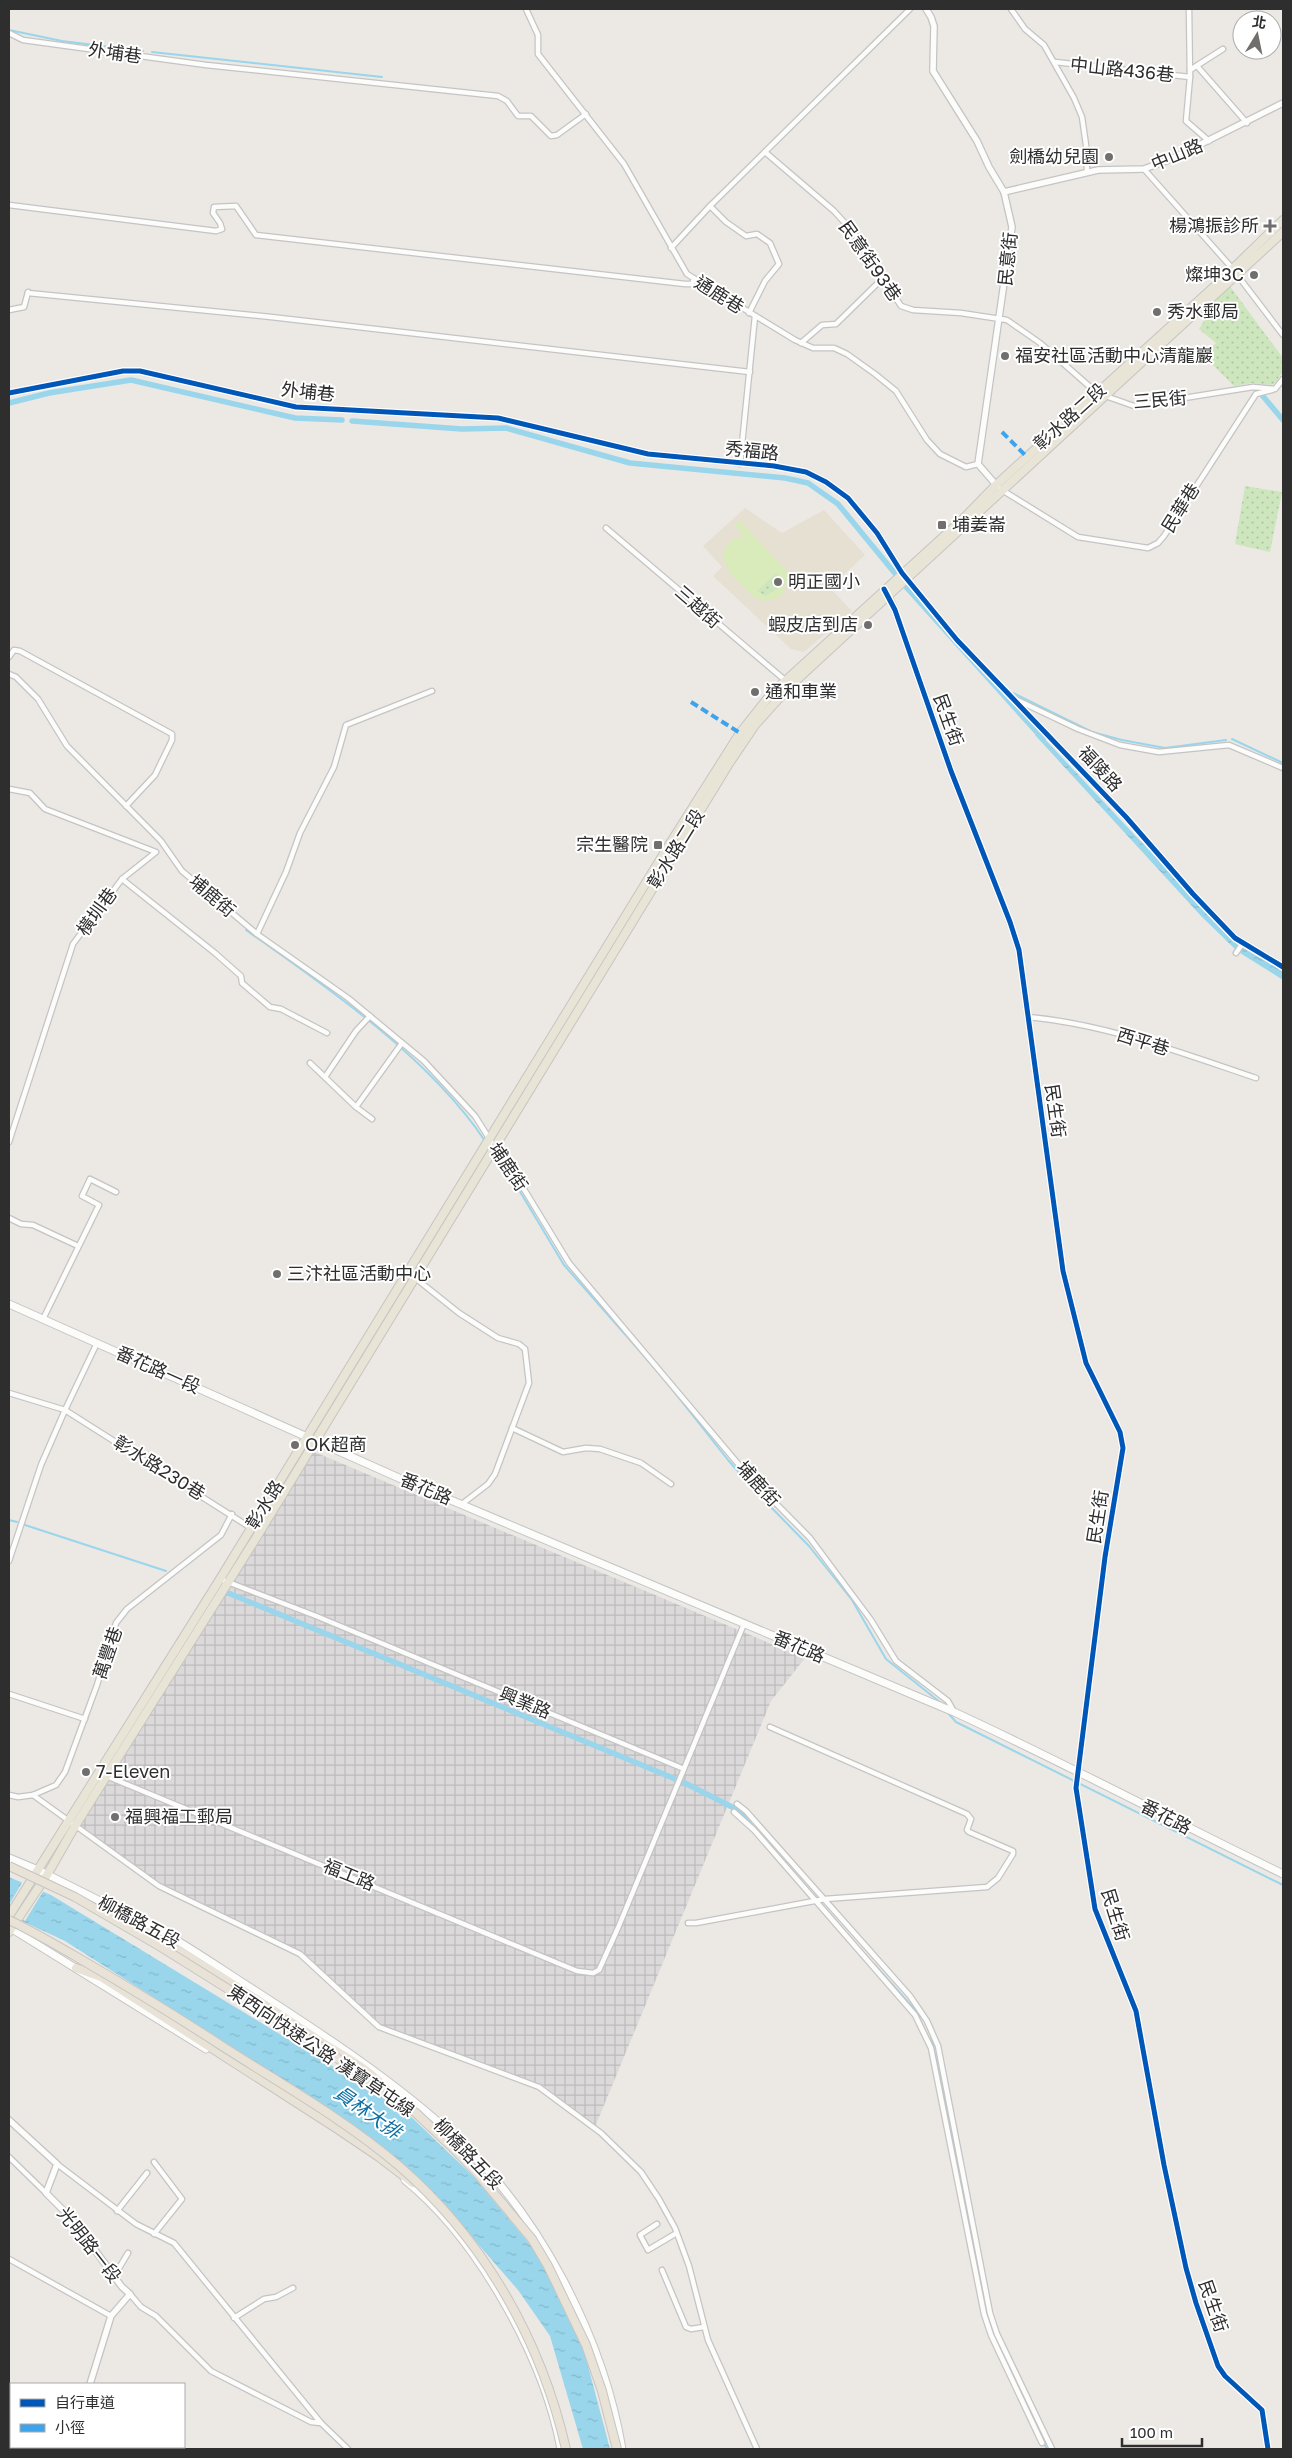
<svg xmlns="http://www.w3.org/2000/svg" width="1292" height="2458" font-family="'Golos Text','Noto Sans TC',sans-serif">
  <defs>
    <pattern id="industrial-grid" width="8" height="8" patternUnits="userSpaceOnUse" patternTransform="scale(1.25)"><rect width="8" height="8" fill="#dcd9db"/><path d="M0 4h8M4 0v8" fill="none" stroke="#bdbbbc"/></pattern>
    <pattern id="grass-dots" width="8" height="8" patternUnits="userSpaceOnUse" patternTransform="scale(1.25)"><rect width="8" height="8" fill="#cee6be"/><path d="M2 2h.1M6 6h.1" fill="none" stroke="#b1c6a4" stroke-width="1.8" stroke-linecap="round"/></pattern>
    <pattern id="water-ripples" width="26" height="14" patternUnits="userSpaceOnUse" patternTransform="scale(1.25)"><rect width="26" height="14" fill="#99d6ec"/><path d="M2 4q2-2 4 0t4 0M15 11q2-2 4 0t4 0" fill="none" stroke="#84b8cb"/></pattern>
  </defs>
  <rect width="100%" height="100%" fill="#ece8e4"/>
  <polygon fill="url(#industrial-grid)" points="312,1451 805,1658 771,1701 595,2127 544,2086 388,2028 371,2020 303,1955 160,1885 80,1825"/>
  <polygon fill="#e6e0d3" points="745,508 782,533 824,510 865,555 830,588 852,611 804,652 791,649 713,576 722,567 703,546"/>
  <g fill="url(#grass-dots)">
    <polygon points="1229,285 1283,358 1283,371 1275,383 1271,385 1252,383 1234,386 1203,355 1216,343 1199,329 1204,321 1198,312"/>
    <polygon points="1245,486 1282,492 1270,552 1235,544"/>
    <polygon points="776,573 780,580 778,588 766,596 756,591"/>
  </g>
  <path fill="#d9eabb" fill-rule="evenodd" d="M740 521 799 584 795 589 786 581C785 599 772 604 755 598 743 586 712 562 728 544 733 538 738 536 745 537L735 525ZM776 573 780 580 778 588 766 596 757 591Z"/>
  <g fill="url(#water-ripples)">
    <polygon points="1040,734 1238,945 1235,949 1202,917 1035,735"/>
    <polygon points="1243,948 1283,971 1283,980 1240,953"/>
    <polygon points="9,1877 51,1895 403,2109 474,2177 537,2253 583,2347 610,2449 583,2449 550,2336 518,2290 443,2204 387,2153 285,2081 65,1941 9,1915"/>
  </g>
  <polygon fill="#ece8e4" points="23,1881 44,1890 25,1921 9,1911 9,1905"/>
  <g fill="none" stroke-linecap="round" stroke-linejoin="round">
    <g stroke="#99d6ec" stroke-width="2">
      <polyline points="9,30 62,41 143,51"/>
      <polyline points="152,52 382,77"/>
      <polyline points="1000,691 1000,692"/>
      <polyline points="1013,693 1092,732 1122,740 1165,748 1226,740"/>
      <polyline points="1232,739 1283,763"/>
      <path d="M246 930C327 987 430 1058 485 1141"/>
      <polyline points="494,1153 516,1185 564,1265 660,1374 728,1460 760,1496 809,1546 852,1600 886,1659 941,1703"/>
      <polyline points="9,1520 17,1522"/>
      <polyline points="25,1525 166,1571"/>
      <polyline points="948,1713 956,1722 1283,1885"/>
      <polyline points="874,1964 924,2020"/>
      <polyline points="931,2035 985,2297"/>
      <polyline points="988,2314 992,2332"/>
      <polyline points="1043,2442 1047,2449"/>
    </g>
    <g stroke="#99d6ec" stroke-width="5.5">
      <polyline points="1262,395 1283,420"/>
      <polyline points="9,403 49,393 131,380 295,418 342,420"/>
      <polyline points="352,421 462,429 506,428 630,463 785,478 808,483 838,504 907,588 1043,739"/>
      <polyline points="228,1593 685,1783 738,1810 750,1825"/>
    </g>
    <g stroke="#c5c4c5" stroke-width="7">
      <g id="minor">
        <polyline points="526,9 538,35 538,54 624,164 687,274 795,340 813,348 834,348 847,354 875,374 896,391 927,440 940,454 966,467 978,464"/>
        <polyline points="1011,9 1025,29 1044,45 1074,98 1082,117 1086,145 1087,172"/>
        <polyline points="1189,9 1190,77 1186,121 1209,141"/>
        <polyline points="9,33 23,40 206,65 498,96 507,101 518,116 531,116 551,136 557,135 586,114"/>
        <polyline points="1055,62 1190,77"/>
        <polyline points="1197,66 1247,123"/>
        <polyline points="1190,70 1223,49"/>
        <polyline points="765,152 834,211 854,233 901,306 913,310 961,313 1007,320 1040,343 1097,393 1134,406 1253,387 1275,389 1283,379"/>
        <polyline points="1144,169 1232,268 1283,335"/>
        <polyline points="9,205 216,231 222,229 220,223 213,213 214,207 236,206 256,235 685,284 692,284 694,279"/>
        <polyline points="710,206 726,222 746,236 757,234 770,243 779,264 765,281 749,313"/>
        <polyline points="671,248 710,206 910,9"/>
        <polyline points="28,293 271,317 750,372"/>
        <polyline points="9,310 24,307 28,292"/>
        <polyline points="801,343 822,325 836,324 883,278"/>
        <polyline points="740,464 755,316"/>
        <polyline points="1002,490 1078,537 1148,548 1158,543 1164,536 1256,394 1272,390"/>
        <polyline points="606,528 786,681"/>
        <polyline points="9,657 14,650 20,651 172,734 172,740 155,775 126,806"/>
        <polyline points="9,674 16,677 38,699 67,746 161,841 182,871 257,934 348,998 424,1061 475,1116 494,1146 505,1158 569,1263 745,1472 810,1538 871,1620 896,1661 948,1701 953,1710"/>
        <polyline points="1015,699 1078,729 1120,745 1159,752 1229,745 1283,768"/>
        <polyline points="9,789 30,793 45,809 156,852 122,879 73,944 9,1142"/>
        <polyline points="122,879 215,953 241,976 242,983 270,1007 281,1009 327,1033"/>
        <polyline points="257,934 286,872 300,833 334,767 346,725 432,691"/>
        <polyline points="1236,953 1243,943"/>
        <path d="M1028 1017C1106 1024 1182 1053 1256 1078"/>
        <polyline points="310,1063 356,1107 372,1119"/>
        <polyline points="325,1077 356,1031 370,1016"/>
        <polyline points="356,1107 402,1043"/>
        <polyline points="9,1218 21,1224 33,1225 78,1246"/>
        <polyline points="414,1277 459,1313 498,1338 519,1344 525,1349 529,1383 495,1474 488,1484 462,1504"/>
        <polyline points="43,1319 99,1205 82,1196 90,1179 116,1192"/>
        <polyline points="97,1343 65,1410 251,1528"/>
        <polyline points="9,1393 65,1410 41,1465 9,1561"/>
        <polyline points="512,1428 563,1452 586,1448 600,1449 641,1463 671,1484"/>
        <polyline points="220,1579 316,1616 684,1769"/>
        <polyline points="9,1694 85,1719"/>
        <polyline points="104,1775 577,1971 593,1973 599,1970 618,1928 744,1624"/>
        <polyline points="9,1795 18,1797 33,1795 56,1785 65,1772 97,1685 116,1623 127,1609 221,1535 232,1514"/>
        <polyline points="33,1795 159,1886 300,1954 379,2027 539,2087 601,2133 641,2172 659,2199 675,2228 689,2266 708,2340 757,2449"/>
        <polyline points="737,1804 746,1811 910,1996 927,2021 938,2046 990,2313 997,2334 1052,2449"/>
        <polyline points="734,1812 754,1830 915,2015 931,2048 984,2314 991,2335 1042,2443"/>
        <polyline points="688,1923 696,1923 825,1899 987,1887 998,1878 1013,1854 1013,1851 969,1832 967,1830 971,1819 967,1814 770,1727"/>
        <polyline points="9,2157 46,2193"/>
        <polyline points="57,2164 136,2224 174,2243 321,2423 348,2449"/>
        <polyline points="117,2211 147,2173"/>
        <polyline points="657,2224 640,2235 648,2250 675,2234"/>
        <polyline points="154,2234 182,2199 154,2162"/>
        <polyline points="9,2259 111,2316"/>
        <polyline points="662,2270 686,2327 691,2329 704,2327"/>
        <polyline points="115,2275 128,2253"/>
        <polyline points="130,2294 141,2307 156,2316 211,2371 311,2422 321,2423"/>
        <polyline points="234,2318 264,2299 276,2297 293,2288"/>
      </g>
    </g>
    <g stroke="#c5c4c5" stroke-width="8">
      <g id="tertiary">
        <polyline points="926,9 931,17 934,26 933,71 977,141 989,167 1004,192 1012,227 978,464 998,487"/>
        <polyline points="1004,192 1098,170 1144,169 1171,159 1283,103"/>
        <polyline points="9,393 123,371 140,371 296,407 498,418 648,454 774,466 806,472 826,482 848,498 877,533 902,573 957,640 1126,817 1193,894 1235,938 1283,967"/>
        <polyline points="887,593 895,610 951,771 1010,922 1019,950 1063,1271 1086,1363 1120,1432 1123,1448 1105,1557 1076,1788 1095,1909 1136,2011 1164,2165 1186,2268 1196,2303 1218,2366 1225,2376 1262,2410 1268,2449"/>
        <polyline points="9,2120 57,2164 46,2193 73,2220 122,2287 130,2294 111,2316 90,2384"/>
        <polyline points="69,2449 70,2447"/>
      </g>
    </g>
    <g stroke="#c5c4c5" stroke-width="9">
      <g id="secondary">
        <path d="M9 1304 408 1482 954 1712C1065 1763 1173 1821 1283 1874"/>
        <path d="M9 1858 38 1870 106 1904C119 1907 130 1914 141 1920 180 1940 215 1965 251 1988 322 2034 392 2079 454 2136 539 2213 603 2337 622 2449"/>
        <polyline points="9,1927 206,2049"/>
        <path d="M405 2180C478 2239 544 2358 561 2449"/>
      </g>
    </g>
    <g stroke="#c6c5c4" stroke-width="10">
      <g id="primary">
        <polyline points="9,1916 220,1579 669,845 740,733 771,694 963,519 996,485 1216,285 1283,220"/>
        <polyline points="9,1932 47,1875 75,1826 256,1538 730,762 755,725 790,686 1283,232"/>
      </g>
    </g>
    <g stroke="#c6c5c4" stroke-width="10">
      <g id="trunk">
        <path d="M106 1904 112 1911C183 1952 252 1995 320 2041 343 2056 374 2071 390 2094"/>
        <polyline points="76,1968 101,1977 339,2130 379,2157 413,2183"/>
      </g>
    </g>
    <use href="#minor" stroke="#fcfcfb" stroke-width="4.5"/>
    <use href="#tertiary" stroke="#fcfcfb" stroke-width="5.5"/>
    <use href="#secondary" stroke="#fcfcfb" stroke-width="7"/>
    <use href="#primary" stroke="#e8e4d6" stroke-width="8"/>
    <use href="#trunk" stroke="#e9e2d6" stroke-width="8"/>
    <g stroke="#c6c5c4" stroke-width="10" stroke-linecap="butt">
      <g id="trunk-bridge">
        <polyline points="9,1866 75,1897 161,1947 324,2049 416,2113 452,2147 477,2173 532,2239 548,2266 586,2345 602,2391 617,2449"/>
        <path d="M9 1920C34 1932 58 1946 82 1960 130 1988 176 2016 222 2046 281 2084 344 2119 398 2165 484 2239 541 2340 566 2449"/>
      </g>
    </g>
    <use href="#trunk-bridge" stroke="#e9e2d6" stroke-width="8"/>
    <g stroke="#3ea3eb" stroke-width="4" stroke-dasharray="8 4" stroke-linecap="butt">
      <polyline points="1002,432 1027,457"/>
      <polyline points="691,702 740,733"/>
    </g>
    <g stroke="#fff" stroke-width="8">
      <g id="cycleway">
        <polyline points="9,393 123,371 140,371 296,407 498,418 648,454 774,466 806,472 826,482 848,498 877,533 902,573 957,640 1126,817 1193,894 1235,938 1283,967"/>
        <polyline points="884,589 895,610 951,771 1010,922 1019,950 1063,1271 1086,1363 1120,1432 1123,1448 1105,1557 1076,1788 1095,1909 1136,2011 1164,2165 1186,2268 1196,2303 1218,2366 1225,2376 1262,2410 1268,2449"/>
      </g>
    </g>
    <use href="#cycleway" stroke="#0057b8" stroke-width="5"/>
  </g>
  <g fill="#706f6e" stroke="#fff" stroke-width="2">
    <circle cx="1109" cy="157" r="5"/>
    <path d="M1267.5 218.5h5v5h5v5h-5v5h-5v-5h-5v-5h5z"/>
    <circle cx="1254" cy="275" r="5"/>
    <circle cx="1157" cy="312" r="5"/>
    <circle cx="1005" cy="356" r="5"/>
    <rect x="937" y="520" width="10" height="10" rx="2.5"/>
    <circle cx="778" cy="582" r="5"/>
    <circle cx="868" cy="625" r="5"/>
    <circle cx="755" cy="692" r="5"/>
    <rect x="653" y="840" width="10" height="10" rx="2.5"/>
    <circle cx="277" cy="1274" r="5"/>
    <circle cx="295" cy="1445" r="5"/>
    <circle cx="86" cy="1772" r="5"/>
    <circle cx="115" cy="1817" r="5"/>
  </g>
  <g text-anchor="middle" stroke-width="4" stroke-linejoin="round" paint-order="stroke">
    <g font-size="18" fill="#2e2e2e" stroke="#fff">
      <text transform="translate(115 53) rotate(8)" y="6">外埔巷</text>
      <text transform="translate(1122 70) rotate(6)" y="6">中山路436巷</text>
      <text transform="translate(1177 155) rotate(-23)" y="6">中山路</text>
      <text transform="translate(1008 259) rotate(-84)" y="6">民意街</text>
      <text transform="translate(870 261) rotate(55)" y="6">民意街93巷</text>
      <text transform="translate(719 295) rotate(32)" y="6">通鹿巷</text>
      <text transform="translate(308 392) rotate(6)" y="6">外埔巷</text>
      <text transform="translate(1160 400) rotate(-5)" y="6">三民街</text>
      <text transform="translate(1070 417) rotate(-42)" y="6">彰水路二段</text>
      <text transform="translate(752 451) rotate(6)" y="6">秀福路</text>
      <text transform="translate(1181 508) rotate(-58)" y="6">民華巷</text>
      <text transform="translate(698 607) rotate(41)" y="6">三越街</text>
      <text transform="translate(948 720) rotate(70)" y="6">民生街</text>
      <text transform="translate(1100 769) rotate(47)" y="6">福陵路</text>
      <text transform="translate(676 849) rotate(-58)" y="6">彰水路二段</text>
      <text transform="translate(212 896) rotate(40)" y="6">埔鹿街</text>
      <text transform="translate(97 912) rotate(-54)" y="6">橫圳巷</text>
      <text transform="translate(1143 1042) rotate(17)" y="6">西平巷</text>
      <text transform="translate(1055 1111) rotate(82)" y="6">民生街</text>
      <text transform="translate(508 1167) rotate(56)" y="6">埔鹿街</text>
      <text transform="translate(158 1370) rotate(24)" y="6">番花路一段</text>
      <text transform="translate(159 1468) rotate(32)" y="6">彰水路230巷</text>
      <text transform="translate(758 1484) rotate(47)" y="6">埔鹿街</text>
      <text transform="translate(426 1489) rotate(23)" y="6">番花路</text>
      <text transform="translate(265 1505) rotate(-58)" y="6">彰水路</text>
      <text transform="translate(1098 1517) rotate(-81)" y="6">民生街</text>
      <text transform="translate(799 1647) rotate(23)" y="6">番花路</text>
      <text transform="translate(108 1653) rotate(-71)" y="6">萬豐巷</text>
      <text transform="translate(525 1703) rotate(22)" y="6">興業路</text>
      <text transform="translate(1166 1817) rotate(27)" y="6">番花路</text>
      <text transform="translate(349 1875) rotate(22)" y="6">福工路</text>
      <text transform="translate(1115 1915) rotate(73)" y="6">民生街</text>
      <text transform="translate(139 1922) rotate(28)" y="6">柳橋路五段</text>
      <text transform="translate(321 2051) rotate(34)" y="6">東西向快速公路 漢寶草屯線</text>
      <text transform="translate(468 2154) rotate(46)" y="6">柳橋路五段</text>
      <text transform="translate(89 2245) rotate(52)" y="6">光明路一段</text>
      <text transform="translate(1213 2306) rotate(71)" y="6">民生街</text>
    </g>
    <g font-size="18" fill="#2e2e2e" stroke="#fff" text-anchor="start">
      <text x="1099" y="163" text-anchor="end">劍橋幼兒園</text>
      <text x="1259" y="232" text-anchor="end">楊鴻振診所</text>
      <text x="1244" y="281" text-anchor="end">燦坤3C</text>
      <text x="1167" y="318">秀水郵局</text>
      <text x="1015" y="362">福安社區活動中心清龍巖</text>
      <text x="952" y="531">埔姜崙</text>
      <text x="788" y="588">明正國小</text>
      <text x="858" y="631" text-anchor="end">蝦皮店到店</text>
      <text x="765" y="698">通和車業</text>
      <text x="648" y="851" text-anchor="end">宗生醫院</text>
      <text x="287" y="1280">三汴社區活動中心</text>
      <text x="305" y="1451">OK超商</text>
      <text x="96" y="1778">7-Eleven</text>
      <text x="125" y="1823">福興福工郵局</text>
    </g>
    <g font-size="19" font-style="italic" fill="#0d6fa3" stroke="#fff">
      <text transform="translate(368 2112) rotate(35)" y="7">員林大排</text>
    </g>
  </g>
  <rect width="1292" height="2458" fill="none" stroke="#2e2e2e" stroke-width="20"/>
  <rect x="10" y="2383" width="175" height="65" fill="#ffffff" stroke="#ababab"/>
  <rect x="20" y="2399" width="25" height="8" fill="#0057b8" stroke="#ababab"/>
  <text x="55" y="2408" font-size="15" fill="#2e2e2e">自行車道</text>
  <rect x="20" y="2424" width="25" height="8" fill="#3ea3eb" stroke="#ababab"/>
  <text x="55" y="2433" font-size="15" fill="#2e2e2e">小徑</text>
  <g transform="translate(1257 35) rotate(10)"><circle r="24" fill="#ffffff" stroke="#ababab"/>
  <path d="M0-4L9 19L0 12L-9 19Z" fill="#706f6e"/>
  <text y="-8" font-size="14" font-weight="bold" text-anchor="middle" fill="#2e2e2e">北</text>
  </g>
  <path d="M1122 2438v8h80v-8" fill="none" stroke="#2e2e2e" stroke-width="2.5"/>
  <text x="1130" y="2438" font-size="15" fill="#2e2e2e" stroke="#ffffff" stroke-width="4" paint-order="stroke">100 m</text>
</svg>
